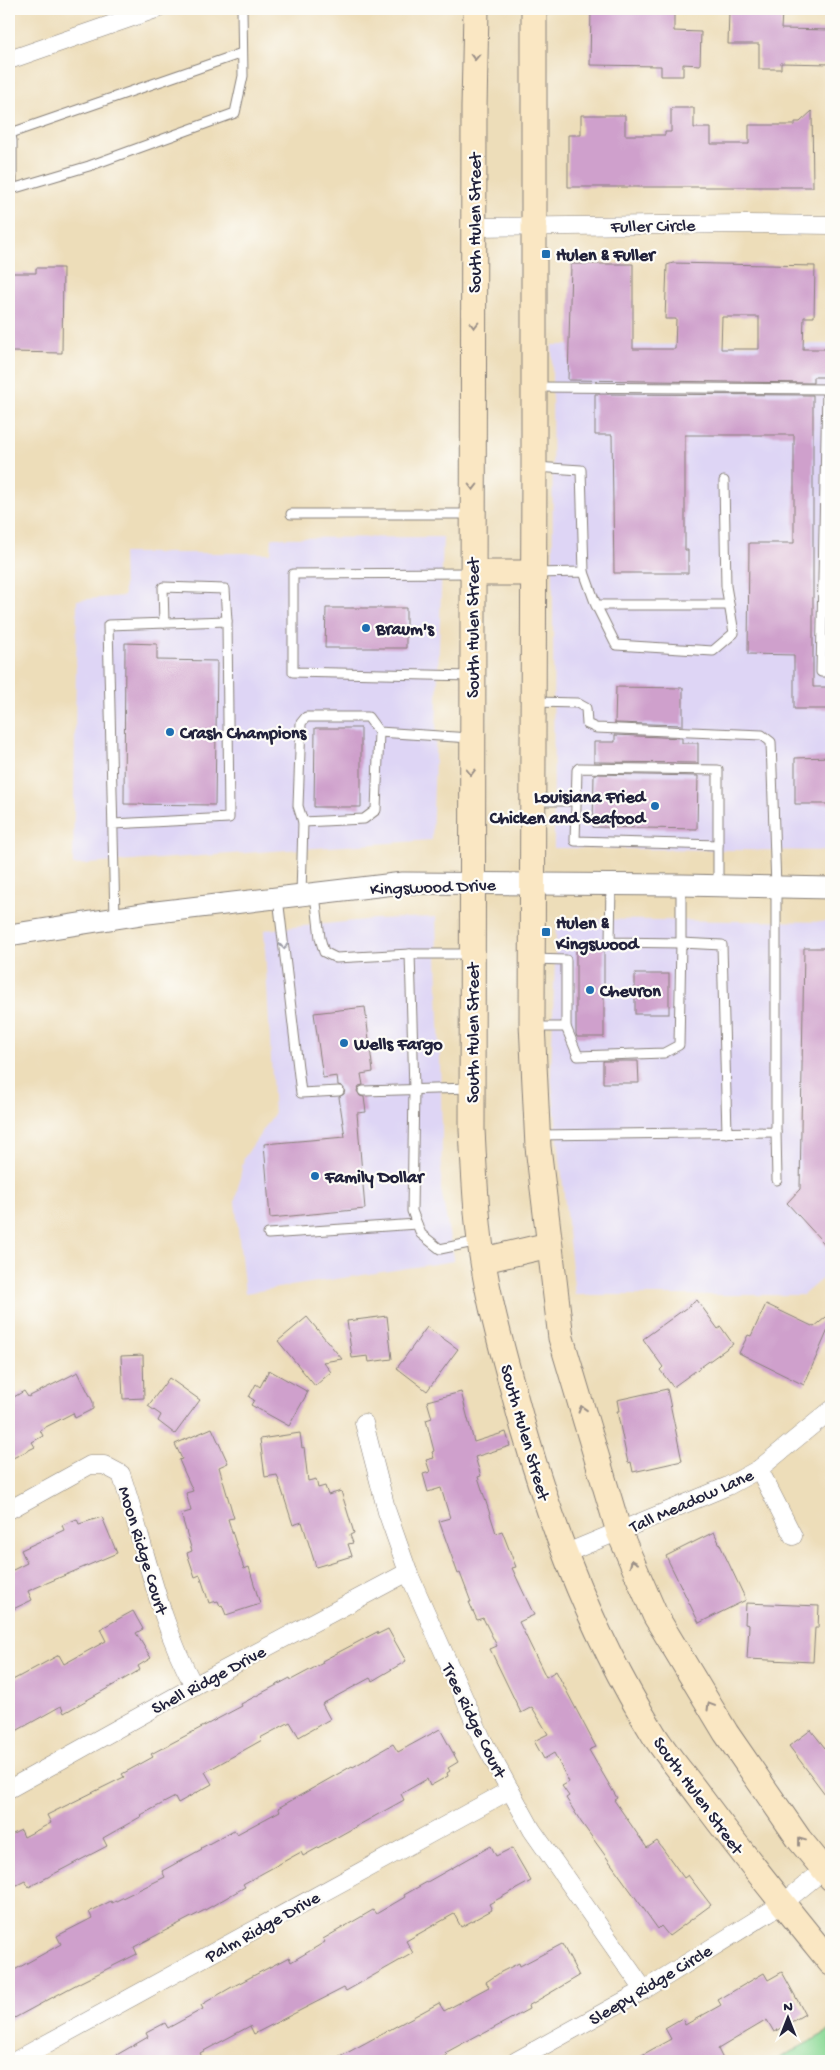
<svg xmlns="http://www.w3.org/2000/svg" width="840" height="2070" font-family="'Gochi Hand',sans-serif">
  <rect width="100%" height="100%" fill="#fdfcf7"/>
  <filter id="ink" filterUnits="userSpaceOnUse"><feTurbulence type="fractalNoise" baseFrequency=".02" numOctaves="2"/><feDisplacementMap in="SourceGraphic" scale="10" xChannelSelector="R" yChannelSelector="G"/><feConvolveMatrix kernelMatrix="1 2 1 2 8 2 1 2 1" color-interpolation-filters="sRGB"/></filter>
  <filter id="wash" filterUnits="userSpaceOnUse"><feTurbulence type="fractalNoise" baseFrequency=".0096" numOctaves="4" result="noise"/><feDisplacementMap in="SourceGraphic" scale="20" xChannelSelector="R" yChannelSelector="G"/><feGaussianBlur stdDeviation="1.12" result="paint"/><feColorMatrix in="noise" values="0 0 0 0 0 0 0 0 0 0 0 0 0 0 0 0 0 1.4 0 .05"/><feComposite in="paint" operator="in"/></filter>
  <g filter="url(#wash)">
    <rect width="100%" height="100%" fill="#edddb9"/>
    <g fill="#ded5f5">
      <polygon points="831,344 831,851 554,848 552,345"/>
      <polygon points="443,537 432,840 73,865 77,600 124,596 123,553 271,553 272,538"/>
      <polygon points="436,917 442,1132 441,1189 454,1261 245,1293 235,1201 244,1158 274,1114 264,930 375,919"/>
      <polygon points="567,919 831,922 831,1271 803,1295 575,1295 551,1075 556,929"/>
    </g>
    <polygon fill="#8eda98" stroke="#587e6a" points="831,2030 831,2061 774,2061"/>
    <g id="blocks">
      <g fill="#cfa0cc" fill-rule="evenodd">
        <polygon points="591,9 674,10 674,31 701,32 700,65 683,64 683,76 661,76 661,66 590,65"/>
        <polygon points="729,11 782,12 781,29 831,30 831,64 781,63 781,69 759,69 759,44 728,44"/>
        <polygon points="671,108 694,108 694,128 711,128 711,144 749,144 749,125 795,125 795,122 800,122 812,111 813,187 568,187 568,135 581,135 581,115 625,115 625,135 665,135 665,132 671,132"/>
        <path d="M673 263 815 266 814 317H804L803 349H831V377H813V383L568 380 571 264H633V349H675L676 319H665L667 265ZM722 317H759V349H721Z"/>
        <polygon points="36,268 63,268 62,353 11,352 12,273 36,273"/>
        <polygon points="595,394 813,395 813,687 831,687 831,709 794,709 794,655 748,654 749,543 794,543 794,435 685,435 685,550 688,550 688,573 614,573 612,435 595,435"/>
        <polygon points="326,608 406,608 406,648 325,648"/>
        <polygon points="125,643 157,644 157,660 217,661 215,805 124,804"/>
        <polygon points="616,687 683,688 683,725 615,723"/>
        <polygon points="315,728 361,728 361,807 314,807"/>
        <polygon points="615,735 682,738 682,743 698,743 698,763 594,762 594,742 615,742"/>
        <polygon points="831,757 831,804 795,804 795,758"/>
        <polygon points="594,774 698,776 697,829 593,827"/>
        <polygon points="576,944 604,944 604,1037 577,1037 576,1034"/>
        <polygon points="804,948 831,948 831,1251 787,1203 800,1189"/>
        <rect x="635" y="974" width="34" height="40"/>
        <polygon points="365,1007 373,1072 361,1074 363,1085 359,1086 357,1091 360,1096 364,1097 366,1112 357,1113 365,1209 270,1218 264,1144 345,1137 339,1097 344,1094 345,1090 342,1086 338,1085 337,1076 323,1078 314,1013"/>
        <polygon points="603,1061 638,1061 639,1083 603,1083"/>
        <polygon points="697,1300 718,1329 721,1327 733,1344 673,1387 660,1370 663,1367 643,1339"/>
        <polygon points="766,1304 814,1327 831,1313 831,1323 804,1385 739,1353 748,1335 751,1336"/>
        <polygon points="387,1316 392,1359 369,1362 368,1356 352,1358 347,1321"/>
        <polygon points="307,1317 342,1359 323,1362 331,1372 315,1386 278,1341"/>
        <polygon points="427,1327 458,1349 427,1391 397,1368"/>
        <polygon points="143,1355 144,1398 123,1399 121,1356"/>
        <polygon points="269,1370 308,1392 289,1426 251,1405 254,1400 249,1397 256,1384 260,1387"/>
        <polygon points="78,1372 93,1402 93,1409 75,1418 73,1413 40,1430 43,1436 32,1442 35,1447 9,1460 9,1400 24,1391 28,1397"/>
        <polygon points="169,1378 200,1400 175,1434 158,1421 161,1415 148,1406"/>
        <polygon points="667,1389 682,1461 633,1472 631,1462 628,1463 617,1411 619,1411 617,1400"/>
        <polygon points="461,1392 474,1442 506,1432 510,1446 475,1457 481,1476 478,1477 496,1533 502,1531 516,1567 512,1568 534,1615 519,1622 546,1677 556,1671 596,1747 589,1750 617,1798 614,1800 647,1848 657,1841 684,1878 688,1875 711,1905 669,1936 661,1926 658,1929 643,1908 581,1822 566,1798 569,1796 562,1786 569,1782 554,1753 544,1759 534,1741 548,1734 532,1707 521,1713 490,1649 497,1646 483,1618 477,1620 469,1602 471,1602 460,1573 458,1574 439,1521 450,1518 441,1488 428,1492 423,1474 430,1472 426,1460 434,1458 432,1452 434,1451 426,1420 432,1418 427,1401"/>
        <polygon points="212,1428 228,1463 219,1467 234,1518 228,1519 244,1569 249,1567 260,1604 226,1615 222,1605 220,1606 218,1601 209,1603 200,1575 195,1577 187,1553 192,1551 181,1514 191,1511 186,1493 193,1491 179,1460 182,1459 175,1444"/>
        <polygon points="300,1433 302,1448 304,1447 308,1481 316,1479 318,1488 325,1486 328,1495 341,1491 354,1533 350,1535 353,1543 348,1544 352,1556 316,1567 302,1522 293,1525 277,1475 265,1477 260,1439"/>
        <polygon points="102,1517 117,1553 28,1591 32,1600 9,1611 9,1572 27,1563 21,1550 64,1530 62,1525 77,1519 79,1524"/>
        <polygon points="714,1532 746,1600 699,1623 666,1556"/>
        <polygon points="746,1603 819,1606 818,1628 815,1628 813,1662 747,1659 749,1625 745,1624"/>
        <polygon points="133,1611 143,1629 136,1633 151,1658 138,1666 140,1670 64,1713 61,1706 9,1735 9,1682 59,1655 64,1664 106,1641 100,1629"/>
        <polygon points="388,1629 406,1661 372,1681 370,1678 322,1704 330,1719 299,1737 290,1722 260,1738 262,1740 205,1772 212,1784 178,1803 175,1797 141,1815 142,1816 103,1838 107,1846 29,1887 25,1881 9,1889 9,1836 21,1830 24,1837 51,1823 47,1815 124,1777 122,1774 153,1757 151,1754 242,1706 241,1704 290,1678 291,1680 323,1663 322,1661 377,1632 378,1634"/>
        <polygon points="440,1729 458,1762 448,1768 450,1771 447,1773 448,1776 430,1786 427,1779 401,1794 404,1800 303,1856 301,1852 243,1884 245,1887 205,1910 134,1947 137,1954 81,1982 9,2021 9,1973 61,1944 57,1936 92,1918 89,1912 111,1901 112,1903 165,1877 162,1871 202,1849 201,1848 234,1830 237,1834 280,1811 278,1808 352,1766 353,1767 393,1744 398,1752"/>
        <polygon points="811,1730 825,1748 831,1743 831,1802 789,1746"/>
        <polygon points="491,1846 496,1856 512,1848 531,1881 489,1904 492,1910 461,1927 454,1914 406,1941 413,1953 346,1991 344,1988 254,2034 250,2026 200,2053 204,2061 106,2061 148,2037 146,2033 165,2023 168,2028 203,2009 201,2005 230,1988 289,1957 291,1962 325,1942 323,1939 373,1910 376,1914 405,1897 404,1895"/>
        <polygon points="562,1944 579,1976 528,2006 529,2009 481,2035 480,2034 445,2053 447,2055 436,2061 332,2061 439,2003 444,2011 489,1987 486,1982 501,1972 519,1963 520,1966"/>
        <polygon points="782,1972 805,2014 774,2032 767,2020 718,2049 724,2061 631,2061 671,2039 665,2028 682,2018 685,2025 721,2005 718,2000 764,1973 768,1980"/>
      </g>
    </g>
  </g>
  <g filter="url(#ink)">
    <use href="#blocks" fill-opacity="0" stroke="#88807a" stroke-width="1"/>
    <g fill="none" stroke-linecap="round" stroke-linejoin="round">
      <g stroke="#88807a" stroke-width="11">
        <g id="service">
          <polyline points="9,123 12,141 12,189 9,192"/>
          <polyline points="11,133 242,53"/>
          <polyline points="12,189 89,166 235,113 243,76 242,9"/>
          <polyline points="535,387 831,389"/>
          <polyline points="827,389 821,672 831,672"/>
          <polyline points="535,467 581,470 584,572"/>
          <polyline points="291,514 472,514"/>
          <polyline points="471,573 293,574 293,672 472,676"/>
          <polyline points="534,573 584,572 596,605 616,645 713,651 734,633 726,586 724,481"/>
          <polyline points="596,605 729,605"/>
          <polyline points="164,623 163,587 225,589 227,621"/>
          <polyline points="535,702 577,703 586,708 587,724 596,728 762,735 771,742 776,887 776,1132 538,1135"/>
          <polygon points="579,768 718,770 718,845 575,841 577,770"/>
          <polyline points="534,801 576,801"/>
          <polyline points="303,822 364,819 376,810 379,732"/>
          <polyline points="113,824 229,818 227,621 108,625 115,918"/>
          <polyline points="718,845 718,885"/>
          <polyline points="611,885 610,942 681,943 681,886"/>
          <polyline points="315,894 320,938 324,952 336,958 410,954"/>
          <polyline points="301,895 303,822 298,806 301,723 306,717 368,717 379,732 470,738"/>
          <polyline points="278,898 301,1093 339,1091"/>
          <polyline points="471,954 410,954 414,1089 412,1211 421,1234 440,1249 479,1241"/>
          <polyline points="533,959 566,960 566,1027 534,1027"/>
          <polyline points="566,1027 578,1056 664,1053 679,1045 681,943 722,945 727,1133"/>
          <polyline points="363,1091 471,1088"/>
          <polyline points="776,1132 777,1180"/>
          <polyline points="268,1234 417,1224"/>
        </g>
      </g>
      <g stroke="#88807a" stroke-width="19">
        <g id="minor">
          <polyline points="9,60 156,9"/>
          <polyline points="474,227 746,224 831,225"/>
          <polyline points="364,1423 387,1512 408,1572 483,1741 532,1830 644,1990"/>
          <polyline points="759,1469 793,1536"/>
          <path d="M9 1510 90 1465H104L121 1474C145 1545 158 1620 194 1686"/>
          <polyline points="564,1554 728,1486 759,1469 831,1410"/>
          <polyline points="9,1789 194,1686 408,1572"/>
          <polyline points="15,2061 510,1790"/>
          <polyline points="516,2061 644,1990 782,1904 831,1864"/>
        </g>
      </g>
      <g stroke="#88807a" stroke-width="23">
        <polyline id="tertiary" points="9,935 148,913 403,883 681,885 831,888"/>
      </g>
      <g stroke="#88807a" stroke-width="27">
        <g id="secondary">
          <path d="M476 9 474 108 472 1130C474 1164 475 1198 479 1232 484 1282 498 1334 511 1382 543 1506 586 1625 654 1735 668 1757 686 1777 701 1798 743 1855 787 1909 831 1963"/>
          <polyline points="534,9 534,467 532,1023 538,1147 561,1338 619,1532 655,1615 726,1733 799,1839 831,1878"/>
          <polyline points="472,573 534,573"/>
          <polyline points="484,1260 549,1245"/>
        </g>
      </g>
      <use href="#service" stroke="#fff" stroke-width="9"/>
      <use href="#minor" stroke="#fff" stroke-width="18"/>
      <use href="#tertiary" stroke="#fff" stroke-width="21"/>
      <use href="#secondary" stroke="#fae7c3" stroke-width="25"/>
    </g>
    <defs><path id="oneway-chevron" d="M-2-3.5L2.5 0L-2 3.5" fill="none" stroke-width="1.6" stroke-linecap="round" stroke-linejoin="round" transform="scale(1.25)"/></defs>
    <g stroke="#998e86">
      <use href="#oneway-chevron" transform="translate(475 57) rotate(92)"/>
      <use href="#oneway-chevron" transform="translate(474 325) rotate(90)"/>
      <use href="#oneway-chevron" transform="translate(473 487) rotate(90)"/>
      <use href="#oneway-chevron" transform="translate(471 772) rotate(90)"/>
      <use href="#oneway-chevron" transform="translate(582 1409) rotate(-107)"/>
      <use href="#oneway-chevron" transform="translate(633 1563) rotate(-113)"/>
      <use href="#oneway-chevron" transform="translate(710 1706) rotate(-121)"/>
      <use href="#oneway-chevron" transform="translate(801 1841) rotate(-127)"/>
    </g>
    <use stroke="#9c9ca7" href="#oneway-chevron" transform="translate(284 946) rotate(83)"/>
  </g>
  <g fill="#1f6fb2" stroke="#fdfcf7" stroke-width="2">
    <rect x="541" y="249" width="10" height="10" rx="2.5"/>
    <circle cx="366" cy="628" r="5"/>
    <circle cx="170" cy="732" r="5"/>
    <circle cx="655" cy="806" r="5"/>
    <rect x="541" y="927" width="10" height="10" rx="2.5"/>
    <circle cx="590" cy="990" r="5"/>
    <circle cx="344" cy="1043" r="5"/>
    <circle cx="315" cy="1176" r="5"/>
  </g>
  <g text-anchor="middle" stroke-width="4.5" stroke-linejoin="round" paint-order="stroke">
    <g font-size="18" fill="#22223b" stroke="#fdfcf7">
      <text transform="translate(474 223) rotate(-90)" y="6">South Hulen Street</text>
      <text transform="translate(653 225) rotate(-1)" y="6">Fuller Circle</text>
      <text transform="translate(472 628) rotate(-90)" y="6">South Hulen Street</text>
      <text transform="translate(433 886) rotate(-2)" y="6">Kingswood Drive</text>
      <text transform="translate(472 1033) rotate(-90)" y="6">South Hulen Street</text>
      <text transform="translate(526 1432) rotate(74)" y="6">South Hulen Street</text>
      <text transform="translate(691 1500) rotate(-24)" y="6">Tall Meadow Lane</text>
      <text transform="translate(144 1550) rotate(73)" y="6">Moon Ridge Court</text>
      <text transform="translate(208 1679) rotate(-28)" y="6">Shell Ridge Drive</text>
      <text transform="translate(475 1720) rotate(64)" y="6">Tree Ridge Court</text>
      <text transform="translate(699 1795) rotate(54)" y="6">South Hulen Street</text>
      <text transform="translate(262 1926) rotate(-29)" y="6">Palm Ridge Drive</text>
      <text transform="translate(650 1984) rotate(-31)" y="6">Sleepy Ridge Circle</text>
    </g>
    <g font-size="18" font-weight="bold" fill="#22223b" stroke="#fdfcf7" text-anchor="start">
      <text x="556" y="260">Hulen &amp; Fuller</text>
      <text x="376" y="634">Braum's</text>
      <text x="180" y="738">Crash Champions</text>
      <text x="645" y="802" text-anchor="end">Louisiana Fried<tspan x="645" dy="21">Chicken and Seafood</tspan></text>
      <text x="556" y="928">Hulen &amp;<tspan x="556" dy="21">Kingswood</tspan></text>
      <text x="600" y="996">Chevron</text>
      <text x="354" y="1049">Wells Fargo</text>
      <text x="325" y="1182">Family Dollar</text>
    </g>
  </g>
  <rect width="840" height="2070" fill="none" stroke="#fdfcf7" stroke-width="30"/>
  <g transform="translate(788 2018)" stroke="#fdfcf7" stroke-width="4" paint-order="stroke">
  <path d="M0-4L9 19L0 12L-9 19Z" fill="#22223b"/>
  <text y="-8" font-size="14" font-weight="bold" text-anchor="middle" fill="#22223b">N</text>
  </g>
</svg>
